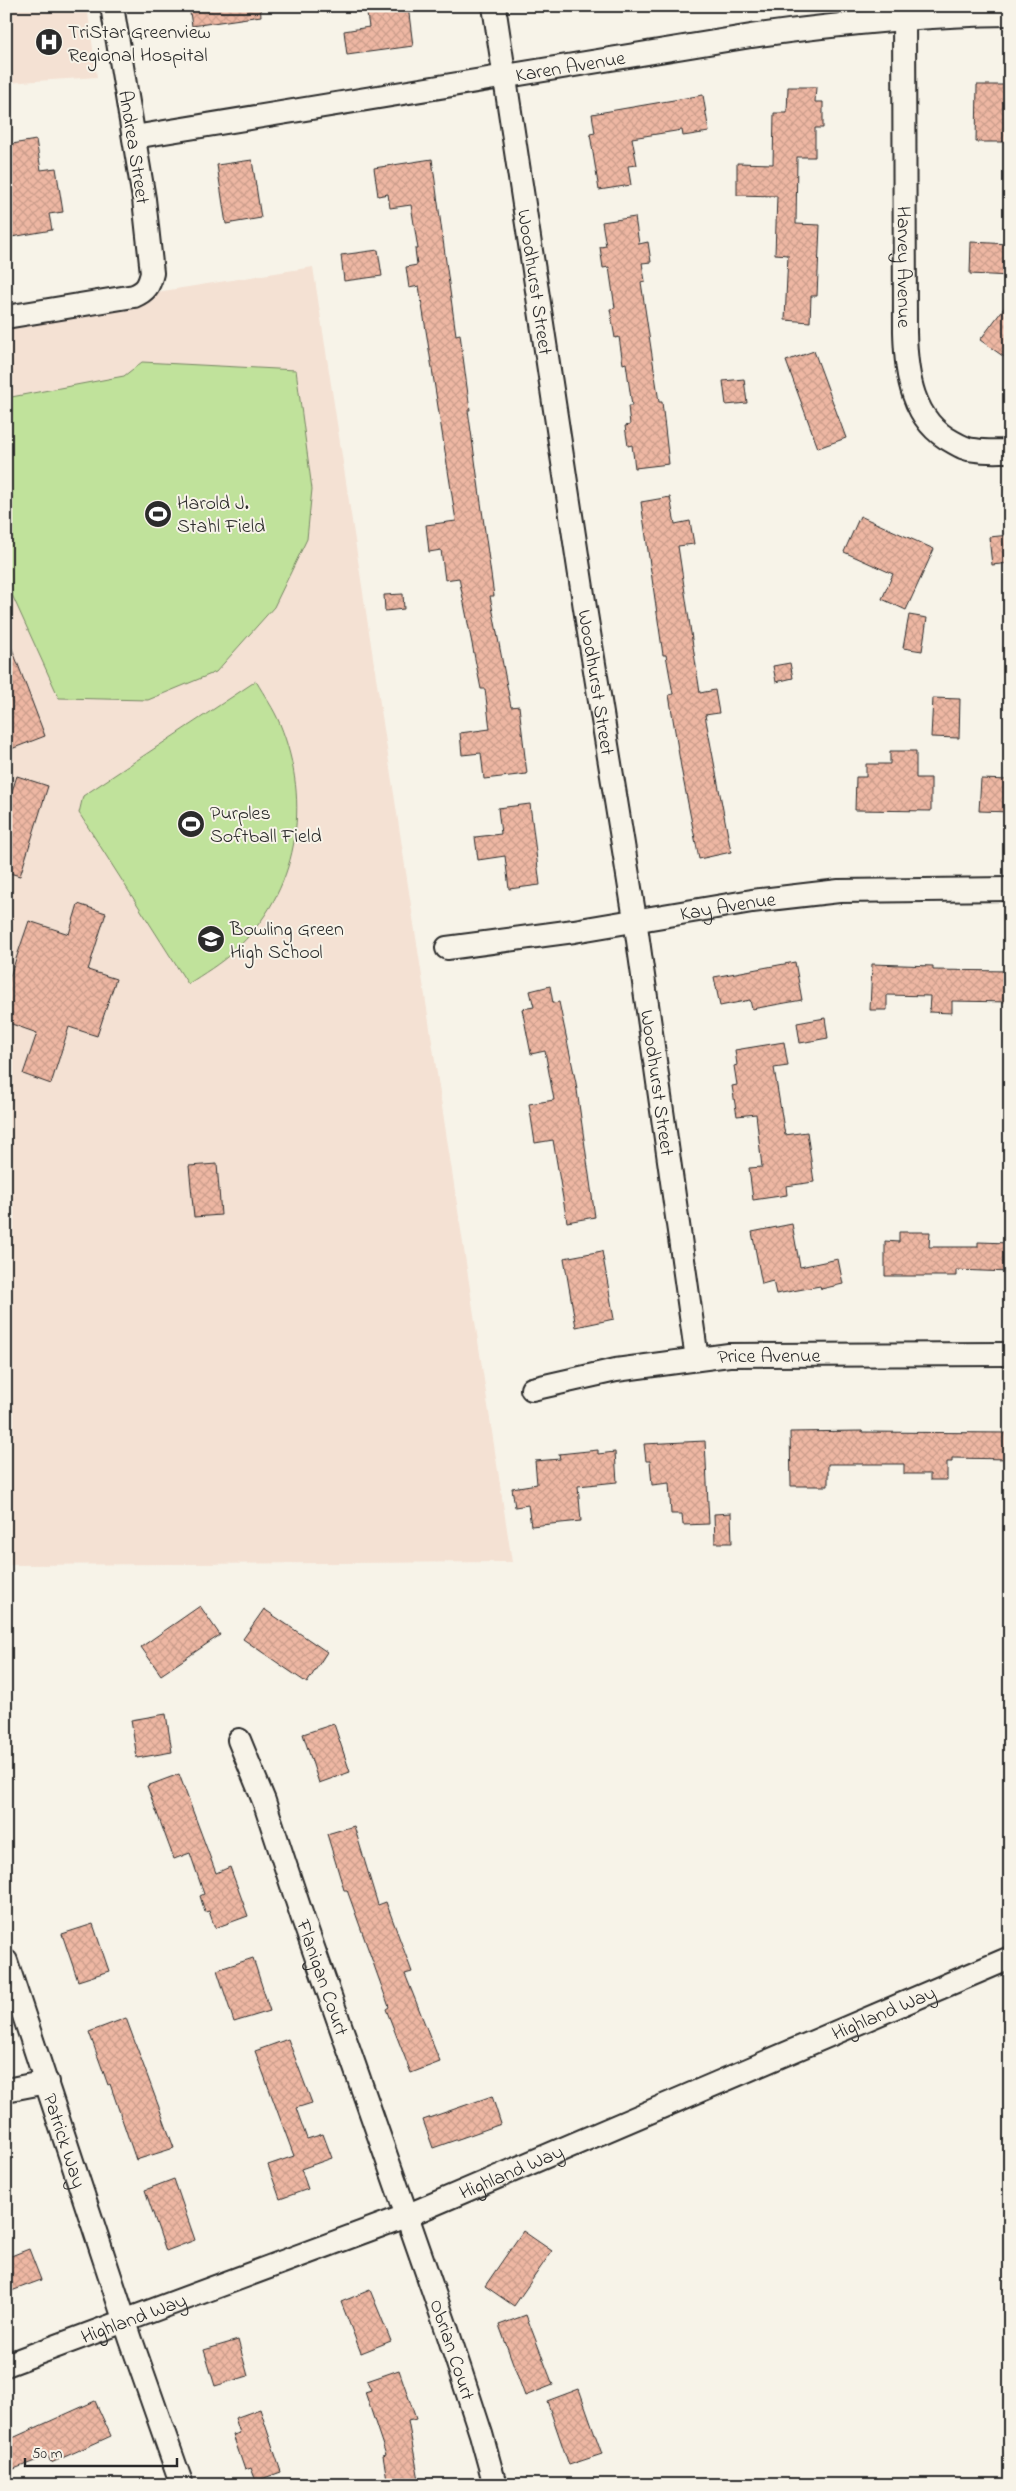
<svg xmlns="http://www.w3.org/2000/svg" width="1016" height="2491" font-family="'Indie Flower',sans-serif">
  <defs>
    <pattern id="building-cross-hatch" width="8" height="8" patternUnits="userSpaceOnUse" patternTransform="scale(1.25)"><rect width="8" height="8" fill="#eeb7a3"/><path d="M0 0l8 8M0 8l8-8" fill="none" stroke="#cc9e8c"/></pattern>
  </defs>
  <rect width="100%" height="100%" fill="#f7f3e8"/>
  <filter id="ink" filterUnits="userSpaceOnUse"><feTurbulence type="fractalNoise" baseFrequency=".02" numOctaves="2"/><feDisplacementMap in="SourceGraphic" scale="10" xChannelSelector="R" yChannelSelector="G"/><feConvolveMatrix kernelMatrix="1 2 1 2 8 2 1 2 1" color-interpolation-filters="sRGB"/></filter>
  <g filter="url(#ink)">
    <g fill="#f4e1d3">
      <polygon points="6,6 87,6 97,77 6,83"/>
      <polygon points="313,267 512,1562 6,1565 6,316"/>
    </g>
    <g fill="#c0e29b" stroke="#768663">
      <polygon points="142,362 296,370 312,489 307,539 274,607 216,672 148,700 59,698 8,586 6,572 6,398 124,376"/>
      <path d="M256 681C264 695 274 709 280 724 312 803 299 892 234 951 220 964 203 974 188 984L79 813 83 796Z"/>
    </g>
    <g fill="url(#building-cross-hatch)" stroke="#2b2b2b">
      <polygon points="189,6 260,6 261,16 192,26"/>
      <polygon points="377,6 408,6 413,46 347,55 344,31 369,27 367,14 377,12"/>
      <polygon points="977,85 1010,85 1010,142 976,142"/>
      <polygon points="788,87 816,87 815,102 823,102 823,128 815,128 815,157 797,157 796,224 820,225 817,296 811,296 810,322 785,320 788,255 775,254 777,196 737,195 737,163 773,164 774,113 787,113"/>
      <polygon points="703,95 709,132 683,136 682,130 632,138 637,165 628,166 631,185 599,190 590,134 595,133 592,114"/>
      <polygon points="36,140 41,170 56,168 63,212 49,214 52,230 6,238 6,145"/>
      <polygon points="432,159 456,335 460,334 470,410 468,410 494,596 490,596 511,707 519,706 527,774 484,779 481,753 462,755 460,733 490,729 485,689 481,689 459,578 445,580 441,550 429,552 426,525 456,521 419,286 409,288 406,267 417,265 415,249 418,249 411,205 390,208 388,194 378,196 374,168"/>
      <polygon points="252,160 261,218 226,224 217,165"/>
      <polygon points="635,217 639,244 648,242 651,262 642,263 645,281 641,282 659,402 662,402 669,464 635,468 632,445 628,446 625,426 630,425 628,406 632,406 626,363 623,364 619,337 615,338 610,309 615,308 609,267 603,268 600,247 606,246 602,222"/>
      <polygon points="971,242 1010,244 1010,276 970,274"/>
      <polygon points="378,250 382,276 344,281 341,255"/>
      <polygon points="1010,300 1010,361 980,340"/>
      <polygon points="814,351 846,438 818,448 786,361"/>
      <polygon points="744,379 747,403 726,405 723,381"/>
      <polygon points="670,497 675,524 690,521 694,544 678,546 700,693 715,690 719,713 705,715 731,852 699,859 682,773 669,695 673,694 666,655 663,655 641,502"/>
      <polygon points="860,516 934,549 906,610 882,599 893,574 844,552"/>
      <polygon points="1010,535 1010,563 992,565 989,537"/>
      <polygon points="403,594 404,609 385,611 384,595"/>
      <polygon points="909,615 927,618 922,651 903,648"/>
      <polygon points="8,638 45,736 6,751 6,639"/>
      <polygon points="790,663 793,678 776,682 773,666"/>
      <polygon points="933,698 960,699 959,738 931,737"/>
      <polygon points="890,751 916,751 916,778 931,778 931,811 855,810 856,777 866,777 866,764 890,764"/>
      <polygon points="17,776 48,786 20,876 6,872 6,809"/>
      <polygon points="981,779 1010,780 1010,812 979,811"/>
      <polygon points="530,804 540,885 509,889 505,856 478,860 475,837 501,834 498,808"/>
      <polygon points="78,904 106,913 88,970 116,979 97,1036 69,1027 51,1084 23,1074 37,1033 6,1022 6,988 29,921 69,934"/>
      <polygon points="795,962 802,1000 752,1009 750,1000 720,1006 714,977"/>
      <polygon points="872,964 933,966 933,970 1010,971 1010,1002 952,1001 952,1013 929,1012 930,996 887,995 887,1010 870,1010"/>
      <polygon points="550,986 553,1003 559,1002 576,1083 595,1217 567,1222 553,1140 535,1143 529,1104 554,1100 545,1051 531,1054 522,1009 534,1007 530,991"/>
      <polygon points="825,1018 828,1038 800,1043 797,1023"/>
      <polygon points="784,1042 788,1066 774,1068 785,1135 807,1132 814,1182 786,1186 787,1195 753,1200 749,1168 762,1167 756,1114 737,1116 732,1086 737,1085 734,1066 737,1065 735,1050"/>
      <polygon points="217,1164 221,1215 194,1217 189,1166"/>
      <polygon points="792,1224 800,1267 838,1259 843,1284 821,1289 820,1286 776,1294 773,1281 762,1284 752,1232"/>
      <polygon points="899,1232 930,1232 929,1247 978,1247 978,1242 1010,1243 1010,1272 956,1270 956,1276 885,1276 885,1241 899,1242"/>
      <polygon points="602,1251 614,1319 576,1327 564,1258"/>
      <polygon points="862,1431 862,1432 1010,1433 1010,1459 952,1458 952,1462 947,1462 947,1480 930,1480 930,1474 904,1474 904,1464 828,1464 828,1486 791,1486 790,1432"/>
      <polygon points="705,1441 709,1524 683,1525 682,1514 671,1514 669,1483 652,1485 650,1461 646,1461 644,1444"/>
      <polygon points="598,1450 598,1454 615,1452 617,1482 578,1486 581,1521 531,1526 528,1505 515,1507 512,1488 537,1484 535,1461 560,1459 559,1454"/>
      <polygon points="731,1513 732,1543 715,1543 714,1514"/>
      <polygon points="200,1606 220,1635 161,1675 141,1647"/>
      <polygon points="264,1609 327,1652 307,1683 243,1639"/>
      <polygon points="166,1714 172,1752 137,1758 131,1720"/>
      <polygon points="334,1724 350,1772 319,1783 303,1734"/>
      <polygon points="179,1774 216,1873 230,1867 248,1916 215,1928 209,1911 205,1912 200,1896 204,1894 190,1853 174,1859 147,1786"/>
      <polygon points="354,1826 378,1905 386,1902 412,1972 405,1974 440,2062 411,2073 386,2009 389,2007 347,1890 344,1890 327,1834"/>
      <polygon points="93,1924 109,1971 78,1981 62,1934"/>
      <polygon points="253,1958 270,2011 234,2022 217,1970"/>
      <polygon points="126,2018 174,2148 136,2160 110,2084 108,2085 89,2032"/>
      <polygon points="288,2039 312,2103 296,2108 307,2139 323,2134 332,2158 301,2169 308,2189 280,2199 268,2165 294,2156 255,2051"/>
      <polygon points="492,2096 501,2124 433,2148 423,2120"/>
      <polygon points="174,2179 195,2240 166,2251 145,2190"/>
      <polygon points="523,2231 552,2251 514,2306 485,2286"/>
      <polygon points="29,2249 41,2280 6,2293 6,2258"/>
      <polygon points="370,2290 391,2341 361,2353 341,2302"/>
      <polygon points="526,2315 553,2385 525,2396 499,2325"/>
      <polygon points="238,2340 248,2376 215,2386 204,2350"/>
      <polygon points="399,2370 416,2419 408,2421 420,2485 388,2485 383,2456 386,2455 365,2392 371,2390 367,2381"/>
      <polygon points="579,2389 602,2454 569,2465 547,2401"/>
      <polygon points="95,2401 111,2436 51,2463 48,2456 6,2472 6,2441"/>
      <polygon points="260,2409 281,2472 256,2481 251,2468 245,2470 233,2435 240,2433 235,2418"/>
    </g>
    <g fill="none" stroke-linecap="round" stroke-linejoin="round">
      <g stroke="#2b2b2b" stroke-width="26">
        <g id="street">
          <path id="s1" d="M494 6 585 608 635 919 697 1359"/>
          <path id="s2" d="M904 6 905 332C906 374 912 421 953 442 960 446 967 450 975 450 986 452 998 451 1010 451"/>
          <path id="s3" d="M134 137 751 36C838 24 923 15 1010 14"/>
          <path d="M6 317 134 296C146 291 149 286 152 273L144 199 112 6"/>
          <path id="s4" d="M447 948 574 931 752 901 839 891 1010 889"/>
          <path id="s5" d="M532 1389 616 1370 729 1355 1010 1354"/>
          <path id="s6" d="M239 1740 264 1801 303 1919 447 2330 481 2434 495 2485"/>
          <path id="s7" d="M6 1961 131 2340 182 2485"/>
          <polyline points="6,2090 47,2082"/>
          <path id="s8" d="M6 2365 406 2216 1010 1958"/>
        </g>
      </g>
      <use href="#street" stroke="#f7f3e8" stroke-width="22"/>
    </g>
  </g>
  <defs>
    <g id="hospital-disc" transform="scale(1.4375)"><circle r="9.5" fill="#2b2b2b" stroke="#f7f3e8"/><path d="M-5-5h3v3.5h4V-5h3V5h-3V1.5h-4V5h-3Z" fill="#fff"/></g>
    <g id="stadium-disc" transform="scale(1.4375)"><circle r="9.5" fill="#2b2b2b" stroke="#f7f3e8"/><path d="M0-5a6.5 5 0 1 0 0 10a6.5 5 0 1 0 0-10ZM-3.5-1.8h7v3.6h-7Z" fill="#fff"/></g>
    <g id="school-disc" transform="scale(1.4375)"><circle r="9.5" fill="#2b2b2b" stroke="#f7f3e8"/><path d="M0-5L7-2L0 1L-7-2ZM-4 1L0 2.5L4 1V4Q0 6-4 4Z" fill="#fff"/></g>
  </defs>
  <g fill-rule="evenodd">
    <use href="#hospital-disc" x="49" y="42"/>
    <use href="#stadium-disc" x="158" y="514"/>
    <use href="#stadium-disc" x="191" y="824"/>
    <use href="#school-disc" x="211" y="939"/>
  </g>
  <g text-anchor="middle" stroke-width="4" stroke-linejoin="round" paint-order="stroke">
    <g font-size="20" fill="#2b2b2b" stroke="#f7f3e8" text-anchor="start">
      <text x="68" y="38">TriStar Greenview<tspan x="68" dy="23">Regional Hospital</tspan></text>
      <text x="177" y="509">Harold J.<tspan x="177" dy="23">Stahl Field</tspan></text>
      <text x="210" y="819">Purples<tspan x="210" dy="23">Softball Field</tspan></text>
      <text x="230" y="935">Bowling Green<tspan x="230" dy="23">High School</tspan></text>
    </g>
    <g font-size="20" fill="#2b2b2b" stroke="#f7f3e8">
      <text dy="7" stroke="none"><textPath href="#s3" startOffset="442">Karen Avenue</textPath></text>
      <text transform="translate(135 147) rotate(81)" y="7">Andrea Street</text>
      <text dy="7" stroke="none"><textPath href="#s2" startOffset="261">Harvey Avenue</textPath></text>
      <text dy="7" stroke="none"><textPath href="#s1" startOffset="279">Woodhurst Street</textPath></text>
      <text dy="7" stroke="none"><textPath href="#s1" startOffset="684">Woodhurst Street</textPath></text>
      <text dy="7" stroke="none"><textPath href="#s4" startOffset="284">Kay Avenue</textPath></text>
      <text dy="7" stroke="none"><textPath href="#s1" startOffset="1089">Woodhurst Street</textPath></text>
      <text dy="7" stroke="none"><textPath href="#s5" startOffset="240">Price Avenue</textPath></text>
      <text dy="7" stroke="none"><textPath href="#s6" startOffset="252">Flanigan Court</textPath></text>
      <text dy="7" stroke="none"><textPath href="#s8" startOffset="946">Highland Way</textPath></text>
      <text dy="7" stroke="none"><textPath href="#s7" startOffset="189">Patrick Way</textPath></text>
      <text dy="7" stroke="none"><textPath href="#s8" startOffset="541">Highland Way</textPath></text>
      <text dy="7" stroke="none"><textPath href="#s8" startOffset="136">Highland Way</textPath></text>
      <text dy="7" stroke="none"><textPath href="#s6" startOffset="646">Obrian Court</textPath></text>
    </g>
  </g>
  <rect width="1016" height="2491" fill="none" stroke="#f7f3e8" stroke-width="25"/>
  <rect x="12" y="12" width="991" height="2466" fill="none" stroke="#2b2b2b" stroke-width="2" filter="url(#ink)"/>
  <path d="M25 2458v8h152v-8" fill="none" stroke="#2b2b2b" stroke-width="2.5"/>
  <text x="32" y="2458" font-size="15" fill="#2b2b2b" stroke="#f7f3e8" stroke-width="4" paint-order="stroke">50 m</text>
</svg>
